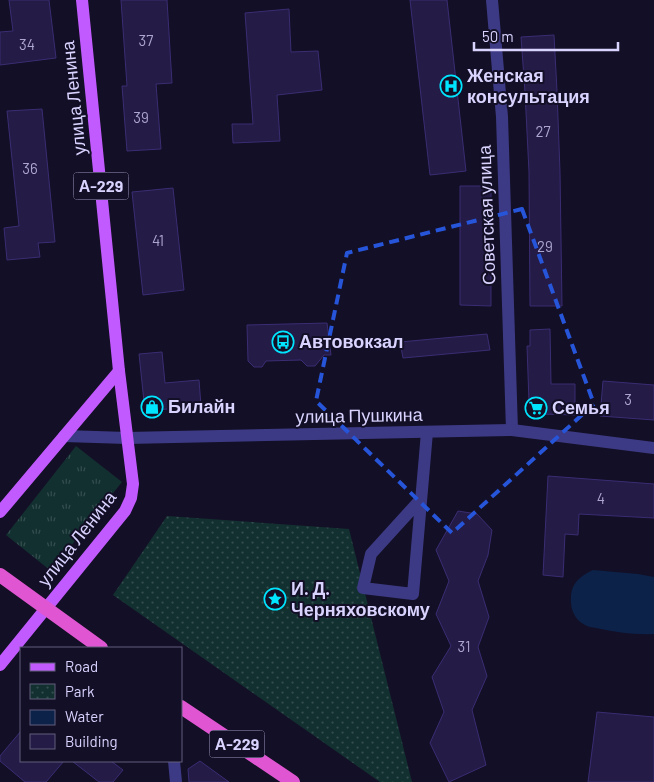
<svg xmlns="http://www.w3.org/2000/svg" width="654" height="782" font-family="Barlow,sans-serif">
  <defs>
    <pattern id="grass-tufts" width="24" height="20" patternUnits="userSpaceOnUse" patternTransform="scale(1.25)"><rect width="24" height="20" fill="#12302f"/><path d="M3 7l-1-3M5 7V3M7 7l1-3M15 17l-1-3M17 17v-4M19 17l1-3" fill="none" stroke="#344d4e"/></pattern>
    <pattern id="park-dots" width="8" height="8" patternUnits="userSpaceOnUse" patternTransform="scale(1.25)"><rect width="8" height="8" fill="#12302f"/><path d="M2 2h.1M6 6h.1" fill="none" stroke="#344d4e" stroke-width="1.8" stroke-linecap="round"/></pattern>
  </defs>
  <rect width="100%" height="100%" fill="#130f26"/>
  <polygon fill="url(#grass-tufts)" points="76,446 122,482 51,571 6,535"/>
  <polygon fill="url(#park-dots)" points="167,516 349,529 412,782 380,782 113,595"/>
  <path fill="#0c2248" d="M593 570 638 574 654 577V634C635 635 615 632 596 628 592 627 588 627 585 625 573 619 570 607 571 595 572 582 582 575 593 570Z"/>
  <g fill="#241b47" stroke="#3b2d73">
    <polygon points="9,0 49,0 56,58 0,65 0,32 13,31"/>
    <polygon points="121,0 167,0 172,83 156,84 161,149 127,151 122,86 127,86"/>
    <polygon points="410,0 447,0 466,171 430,175"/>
    <polygon points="289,9 291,52 318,51 322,90 277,95 280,141 233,143 232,124 253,124 245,13"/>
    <polygon points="554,35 557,91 560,172 562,306 530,306 529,172 525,92 521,37"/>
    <polygon points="42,109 55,242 38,243 40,257 7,260 4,228 19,226 7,111"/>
    <polygon points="460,186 491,186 491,306 460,305"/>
    <polygon points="173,188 184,290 143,295 132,192"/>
    <polygon points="327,323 331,355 324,355 315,366 307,366 301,360 266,361 262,367 254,367 248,361 247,325"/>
    <polygon points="550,329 551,384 575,384 575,415 542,414 529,402 527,346 530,346 530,330"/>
    <polygon points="487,334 490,350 403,358 400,342"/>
    <polygon points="162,352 165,383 199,380 201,406 145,411 139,354"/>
    <polygon points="603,381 654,385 654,420 600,416"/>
    <polygon points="548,476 654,484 654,518 579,514 578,535 565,534 563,577 543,575"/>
    <polygon points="458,511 477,514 492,530 488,555 478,581 489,617 478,647 487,676 472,710 486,765 449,782 430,743 444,712 432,677 451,646 436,614 449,581 436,550"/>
    <polygon points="597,712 654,717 654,782 588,782"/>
    <polygon points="21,731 21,761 64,761 46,782 25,782 0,761 0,756"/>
    <polygon points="72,761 111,761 123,770 113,782 99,782"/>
    <polygon points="200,761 229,782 189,782 188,769"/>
  </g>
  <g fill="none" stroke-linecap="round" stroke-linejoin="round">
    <g stroke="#3d3a85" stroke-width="12">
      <polyline points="492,0 502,117 512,430"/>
      <polyline points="64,436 127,438 512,430 654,448"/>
      <polyline points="421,499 371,554 363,588 413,594 427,432"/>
      <polyline points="174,761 176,782"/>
    </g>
    <g stroke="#c25bff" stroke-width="12">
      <polyline points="0,512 119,371"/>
      <polyline points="0,665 125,511 131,498 133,484 119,371 82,0"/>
    </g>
    <g stroke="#e055d1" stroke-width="14">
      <polyline points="0,575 101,648"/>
      <polyline points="181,707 293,782"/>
    </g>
  </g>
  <path fill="none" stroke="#2655da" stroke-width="4" stroke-dasharray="10 6" stroke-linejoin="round" d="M522 209 594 404 452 533 316 401 347 253Z"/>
  <defs>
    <g id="hospital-ring" transform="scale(1.125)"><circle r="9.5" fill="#130f26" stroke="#00e5ff" stroke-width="1.5"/><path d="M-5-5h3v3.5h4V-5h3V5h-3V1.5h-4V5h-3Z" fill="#00e5ff"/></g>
    <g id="bus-ring" transform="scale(1.125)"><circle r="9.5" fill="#130f26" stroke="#00e5ff" stroke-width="1.5"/><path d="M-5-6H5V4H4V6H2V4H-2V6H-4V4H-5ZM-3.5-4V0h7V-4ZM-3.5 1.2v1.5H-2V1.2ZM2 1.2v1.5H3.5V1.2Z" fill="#00e5ff"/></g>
    <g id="shop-ring" transform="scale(1.125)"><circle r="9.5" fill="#130f26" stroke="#00e5ff" stroke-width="1.5"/><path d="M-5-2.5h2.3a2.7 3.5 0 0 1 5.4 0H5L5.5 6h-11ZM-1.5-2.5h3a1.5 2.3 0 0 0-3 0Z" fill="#00e5ff"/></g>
    <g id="supermarket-ring" transform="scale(1.125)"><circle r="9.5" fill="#130f26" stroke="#00e5ff" stroke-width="1.5"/><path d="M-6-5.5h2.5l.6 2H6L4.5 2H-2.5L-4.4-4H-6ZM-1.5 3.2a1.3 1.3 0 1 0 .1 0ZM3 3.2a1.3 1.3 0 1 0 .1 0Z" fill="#00e5ff"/></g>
    <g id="sight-ring" transform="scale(1.125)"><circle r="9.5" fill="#130f26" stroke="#00e5ff" stroke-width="1.5"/><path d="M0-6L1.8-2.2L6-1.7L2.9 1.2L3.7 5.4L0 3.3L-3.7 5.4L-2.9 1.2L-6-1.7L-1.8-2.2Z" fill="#00e5ff"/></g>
  </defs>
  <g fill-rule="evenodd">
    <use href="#hospital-ring" x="451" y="86"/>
    <use href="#bus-ring" x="283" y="342"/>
    <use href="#shop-ring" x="152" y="407"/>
    <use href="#supermarket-ring" x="536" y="408"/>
    <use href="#sight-ring" x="275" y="599"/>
  </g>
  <g text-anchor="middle" stroke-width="4" stroke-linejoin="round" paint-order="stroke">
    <g font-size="15" fill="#aca6d1">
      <text x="146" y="46">37</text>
      <text x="27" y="50">34</text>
      <text x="141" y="123">39</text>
      <text x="543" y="137">27</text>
      <text x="30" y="174">36</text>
      <text x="158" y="246">41</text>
      <text x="545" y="252">29</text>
      <text x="628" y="405">3</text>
      <text x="601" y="504">4</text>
      <text x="464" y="652">31</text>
    </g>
    <g fill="#130f26" stroke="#9e99be" stroke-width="1">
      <rect x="73.5" y="172.5" width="55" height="27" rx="4"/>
      <rect x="209.5" y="730.5" width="55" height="27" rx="4"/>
    </g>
    <g font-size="16" font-weight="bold" fill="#d9d4ff">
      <text x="101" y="192">А-229</text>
      <text x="237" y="750">А-229</text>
    </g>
    <g font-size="18" font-weight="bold" fill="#d9d4ff" stroke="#130f26" text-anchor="start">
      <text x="467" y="82">Женская<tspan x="467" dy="21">консультация</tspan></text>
      <text x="299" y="348">Автовокзал</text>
      <text x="168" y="413">Билайн</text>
      <text x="552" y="414">Семья</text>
      <text x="291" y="595">И. Д.<tspan x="291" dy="21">Черняховскому</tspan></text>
    </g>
    <g font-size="18" fill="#d9d4ff" stroke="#130f26">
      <text transform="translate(74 98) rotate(-96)" y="6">улица Ленина</text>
      <text transform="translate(487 215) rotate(-92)" y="6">Советская улица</text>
      <text transform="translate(359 416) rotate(-1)" y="6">улица Пушкина</text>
      <text transform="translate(77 539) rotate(-52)" y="6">улица Ленина</text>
    </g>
  </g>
  <rect x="20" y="647" width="162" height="115" fill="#130f26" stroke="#625e7d"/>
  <rect x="30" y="663" width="25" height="8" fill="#c25bff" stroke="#625e7d"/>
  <text x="65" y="672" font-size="15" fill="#d9d4ff">Road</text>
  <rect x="30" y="684" width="25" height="15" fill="url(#park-dots)" stroke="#625e7d"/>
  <text x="65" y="697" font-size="15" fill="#d9d4ff">Park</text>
  <rect x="30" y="710" width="25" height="15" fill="#0c2248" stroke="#625e7d"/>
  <text x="65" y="722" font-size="15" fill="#d9d4ff">Water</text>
  <rect x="30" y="734" width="25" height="15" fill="#241b47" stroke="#625e7d"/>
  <text x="65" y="747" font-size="15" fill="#d9d4ff">Building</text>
  <path d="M474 42v8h144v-8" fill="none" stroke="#d9d4ff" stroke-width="2.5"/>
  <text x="482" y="42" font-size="15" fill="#d9d4ff" stroke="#130f26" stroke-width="4" paint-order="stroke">50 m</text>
</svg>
